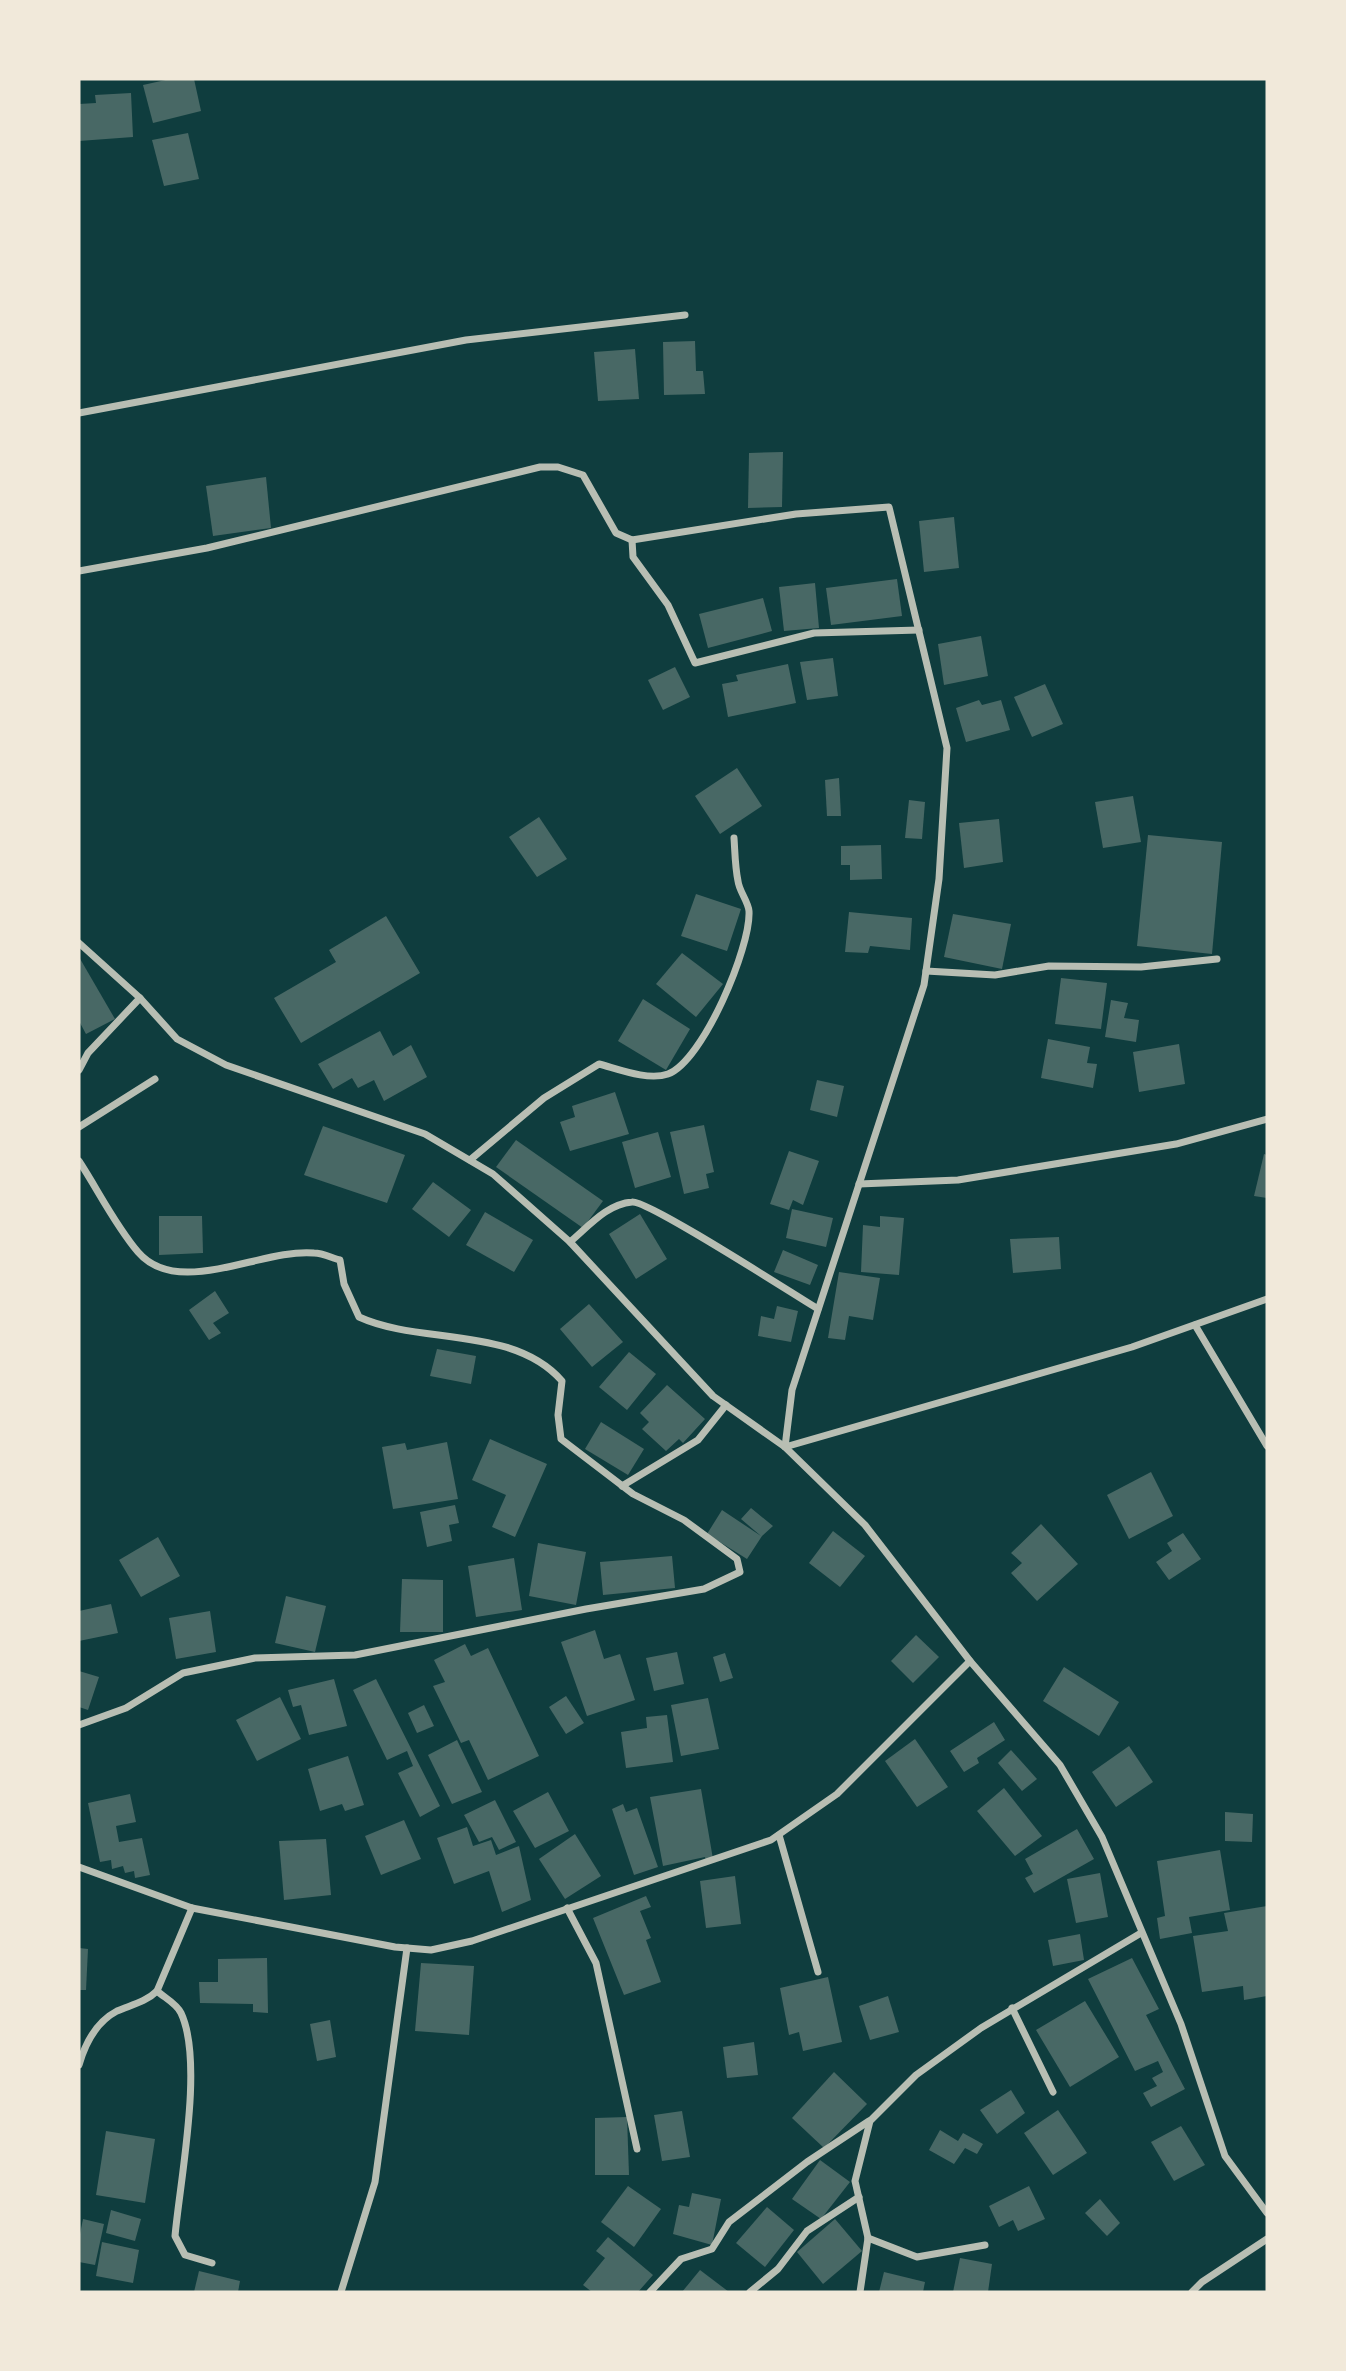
<svg xmlns="http://www.w3.org/2000/svg" width="1346" height="2371" font-family="Arial,sans-serif">
  <rect width="100%" height="100%" fill="#0f3d3e"/>
  <g fill="#486865">
    <polygon points="170,79 194,79 201,111 153,123 143,85"/>
    <polygon points="131,93 133,137 79,141 79,104 96,103 95,95"/>
    <polygon points="188,133 199,179 164,186 152,140"/>
    <polygon points="695,341 696,371 703,371 705,394 664,395 663,342"/>
    <polygon points="635,349 639,399 598,401 594,352"/>
    <polygon points="783,452 782,507 748,508 749,453"/>
    <polygon points="266,477 271,528 213,536 206,486"/>
    <polygon points="954,517 959,568 924,572 919,521"/>
    <polygon points="897,579 902,616 831,625 826,588"/>
    <polygon points="815,583 819,628 784,631 779,587"/>
    <polygon points="763,598 772,631 708,648 699,614"/>
    <polygon points="981,636 988,676 944,685 938,644"/>
    <polygon points="833,658 838,696 807,700 800,662"/>
    <polygon points="788,664 796,703 728,717 722,684 738,681 736,675"/>
    <polygon points="675,667 690,697 663,710 648,680"/>
    <polygon points="1045,684 1063,724 1032,737 1014,697"/>
    <polygon points="979,700 982,705 1001,700 1010,730 966,742 956,708"/>
    <polygon points="737,768 762,806 720,834 695,796"/>
    <polygon points="839,778 841,816 827,816 825,780"/>
    <polygon points="1133,796 1141,842 1103,848 1095,802"/>
    <polygon points="909,800 925,802 922,839 905,838"/>
    <polygon points="539,817 567,859 537,877 509,837"/>
    <polygon points="999,819 1003,862 964,868 959,823"/>
    <polygon points="1148,835 1222,842 1212,954 1137,946"/>
    <polygon points="881,845 882,879 850,880 850,865 841,865 841,846"/>
    <polygon points="696,894 741,909 727,951 681,936"/>
    <polygon points="849,912 912,918 910,950 870,946 868,953 845,952"/>
    <polygon points="953,914 1011,924 1002,969 944,957"/>
    <polygon points="386,916 420,973 301,1043 274,998 336,962 329,950"/>
    <polygon points="682,953 723,984 696,1017 656,984"/>
    <polygon points="79,957 115,1019 86,1034 79,1021"/>
    <polygon points="1061,978 1107,983 1101,1029 1055,1024"/>
    <polygon points="643,999 690,1029 666,1070 618,1041"/>
    <polygon points="1111,1000 1128,1003 1124,1018 1139,1020 1136,1042 1105,1037"/>
    <polygon points="380,1031 393,1056 411,1045 427,1077 384,1101 374,1080 358,1088 352,1078 333,1089 318,1064"/>
    <polygon points="1048,1039 1090,1047 1087,1063 1097,1064 1093,1088 1041,1078"/>
    <polygon points="1179,1044 1185,1084 1139,1092 1133,1052"/>
    <polygon points="817,1080 844,1086 837,1117 810,1110"/>
    <polygon points="615,1092 629,1134 570,1151 560,1122 575,1117 572,1106"/>
    <polygon points="704,1125 714,1172 706,1174 709,1188 684,1194 670,1132"/>
    <polygon points="323,1126 405,1155 387,1203 304,1175"/>
    <polygon points="658,1132 671,1177 635,1188 622,1142"/>
    <polygon points="516,1140 603,1201 583,1228 496,1167"/>
    <polygon points="789,1151 819,1161 803,1205 793,1200 789,1210 770,1204"/>
    <polygon points="1264,1154 1267,1155 1267,1198 1254,1196"/>
    <polygon points="433,1182 471,1210 449,1237 412,1209"/>
    <polygon points="792,1209 833,1218 826,1247 786,1238"/>
    <polygon points="485,1212 533,1240 514,1272 466,1245"/>
    <polygon points="640,1214 667,1259 636,1279 609,1234"/>
    <polygon points="159,1216 202,1216 203,1253 159,1255"/>
    <polygon points="880,1216 904,1218 899,1275 861,1272 863,1225 880,1227"/>
    <polygon points="1059,1237 1061,1269 1013,1273 1010,1239"/>
    <polygon points="783,1250 818,1265 810,1285 774,1272"/>
    <polygon points="839,1272 880,1278 873,1320 849,1316 845,1340 828,1338"/>
    <polygon points="215,1291 229,1313 213,1323 221,1333 209,1340 189,1310"/>
    <polygon points="589,1304 623,1342 592,1367 560,1329"/>
    <polygon points="777,1306 798,1311 791,1342 758,1336 761,1316 774,1319"/>
    <polygon points="437,1349 476,1356 471,1384 430,1376"/>
    <polygon points="629,1352 656,1374 627,1410 599,1387"/>
    <polygon points="667,1385 705,1419 683,1443 679,1439 666,1451 642,1429 649,1422 640,1413"/>
    <polygon points="601,1422 644,1449 628,1475 585,1449"/>
    <polygon points="490,1439 547,1464 515,1537 492,1527 506,1495 472,1480"/>
    <polygon points="447,1442 458,1499 393,1509 382,1447 405,1443 407,1450"/>
    <polygon points="1151,1472 1173,1516 1129,1539 1107,1495"/>
    <polygon points="455,1505 459,1523 449,1525 452,1541 427,1547 420,1512"/>
    <polygon points="751,1508 773,1526 762,1536 747,1559 707,1534 722,1510 761,1536 741,1519"/>
    <polygon points="1041,1524 1078,1564 1037,1601 1011,1573 1022,1563 1011,1553"/>
    <polygon points="833,1531 865,1556 840,1587 809,1563"/>
    <polygon points="1183,1533 1201,1559 1169,1580 1156,1562 1172,1551 1167,1543"/>
    <polygon points="158,1537 180,1576 141,1597 119,1560"/>
    <polygon points="538,1543 586,1552 576,1605 529,1596"/>
    <polygon points="672,1556 675,1588 603,1595 600,1562"/>
    <polygon points="514,1558 522,1610 476,1617 468,1566"/>
    <polygon points="402,1579 443,1580 443,1632 400,1632"/>
    <polygon points="286,1596 326,1606 315,1652 275,1643"/>
    <polygon points="111,1604 118,1633 79,1641 79,1611"/>
    <polygon points="210,1611 216,1652 176,1659 169,1618"/>
    <polygon points="595,1630 604,1659 620,1654 635,1700 587,1716 561,1642"/>
    <polygon points="916,1635 939,1657 913,1683 891,1661"/>
    <polygon points="465,1644 471,1656 488,1648 539,1756 488,1780 469,1740 461,1743 433,1686 445,1682 434,1660"/>
    <polygon points="677,1652 684,1684 654,1691 646,1658"/>
    <polygon points="725,1653 733,1678 720,1682 713,1657"/>
    <polygon points="1064,1667 1119,1702 1099,1736 1043,1701"/>
    <polygon points="79,1671 99,1677 88,1710 79,1707"/>
    <polygon points="334,1679 347,1726 309,1735 301,1705 293,1707 288,1690"/>
    <polygon points="376,1679 440,1806 420,1817 398,1773 413,1766 407,1751 387,1760 353,1690"/>
    <polygon points="566,1696 584,1723 566,1734 549,1707"/>
    <polygon points="280,1697 301,1739 257,1761 236,1720"/>
    <polygon points="708,1698 719,1749 681,1756 671,1705"/>
    <polygon points="424,1705 434,1726 417,1733 408,1713"/>
    <polygon points="667,1715 673,1762 626,1768 621,1732 647,1728 646,1717"/>
    <polygon points="994,1722 1005,1740 977,1758 979,1763 964,1772 950,1751"/>
    <polygon points="915,1739 948,1787 917,1807 885,1761"/>
    <polygon points="457,1740 482,1792 452,1804 428,1755"/>
    <polygon points="1129,1746 1153,1782 1116,1807 1092,1772"/>
    <polygon points="1011,1750 1037,1779 1022,1791 998,1763"/>
    <polygon points="348,1756 364,1805 345,1811 342,1804 320,1811 308,1769"/>
    <polygon points="1004,1788 1042,1836 1015,1856 977,1811"/>
    <polygon points="701,1789 713,1859 706,1861 705,1857 663,1866 650,1797"/>
    <polygon points="548,1792 569,1831 535,1848 513,1811"/>
    <polygon points="130,1794 136,1822 116,1826 119,1842 142,1838 150,1875 135,1878 134,1871 125,1873 123,1866 112,1869 111,1860 100,1862 88,1803"/>
    <polygon points="495,1800 516,1842 499,1850 492,1837 479,1842 464,1815"/>
    <polygon points="623,1804 626,1812 637,1808 658,1867 634,1875 612,1809"/>
    <polygon points="1225,1812 1253,1814 1252,1842 1225,1841"/>
    <polygon points="404,1820 421,1859 381,1875 365,1836"/>
    <polygon points="467,1827 473,1846 491,1840 496,1855 519,1846 531,1900 502,1912 489,1871 454,1884 437,1838"/>
    <polygon points="1077,1829 1094,1859 1034,1893 1025,1878 1033,1874 1025,1859"/>
    <polygon points="575,1834 601,1876 565,1899 539,1859"/>
    <polygon points="326,1839 331,1895 284,1900 279,1841"/>
    <polygon points="1220,1850 1230,1910 1189,1917 1192,1933 1160,1939 1157,1918 1165,1916 1157,1861"/>
    <polygon points="1100,1873 1108,1917 1076,1923 1067,1879"/>
    <polygon points="735,1876 741,1924 706,1928 700,1881"/>
    <polygon points="646,1896 651,1907 640,1911 651,1938 646,1940 661,1982 624,1995 593,1918"/>
    <polygon points="1267,1906 1267,1996 1244,2000 1243,1986 1202,1992 1193,1936 1228,1931 1224,1913"/>
    <polygon points="1080,1934 1084,1960 1053,1966 1048,1940"/>
    <polygon points="79,1948 88,1949 86,1990 79,1990"/>
    <polygon points="267,1958 268,2013 253,2012 253,2004 200,2003 199,1982 218,1982 218,1959"/>
    <polygon points="1132,1958 1159,2009 1146,2015 1185,2089 1151,2107 1143,2093 1157,2086 1152,2078 1163,2072 1158,2061 1135,2071 1088,1979"/>
    <polygon points="421,1963 474,1966 469,2035 415,2031"/>
    <polygon points="828,1977 842,2042 803,2051 799,2032 789,2035 780,1988"/>
    <polygon points="888,1996 899,2032 870,2040 859,2006"/>
    <polygon points="1085,2001 1119,2057 1070,2087 1036,2030"/>
    <polygon points="330,2020 336,2057 317,2061 310,2024"/>
    <polygon points="754,2042 758,2075 727,2078 723,2047"/>
    <polygon points="834,2072 867,2104 824,2148 792,2118"/>
    <polygon points="1011,2090 1025,2113 997,2134 980,2110"/>
    <polygon points="1058,2110 1087,2153 1053,2175 1024,2133"/>
    <polygon points="682,2111 690,2157 662,2161 654,2115"/>
    <polygon points="627,2117 629,2175 595,2175 595,2118"/>
    <polygon points="1181,2126 1205,2165 1174,2181 1151,2142"/>
    <polygon points="940,2130 958,2141 963,2133 983,2144 977,2154 965,2148 954,2164 929,2150"/>
    <polygon points="106,2131 155,2139 145,2203 96,2195"/>
    <polygon points="820,2160 850,2182 821,2219 792,2199"/>
    <polygon points="628,2186 661,2209 634,2247 601,2222"/>
    <polygon points="1029,2186 1045,2219 1018,2231 1013,2220 999,2227 989,2206"/>
    <polygon points="692,2193 721,2199 712,2245 673,2234 679,2205 689,2207"/>
    <polygon points="1100,2199 1120,2223 1107,2236 1085,2213"/>
    <polygon points="767,2207 794,2230 765,2267 736,2243"/>
    <polygon points="111,2210 141,2219 135,2241 106,2233"/>
    <polygon points="83,2219 104,2224 95,2265 79,2262 79,2239"/>
    <polygon points="835,2219 862,2251 823,2284 797,2252"/>
    <polygon points="608,2237 653,2275 638,2292 592,2292 583,2285 605,2258 596,2251"/>
    <polygon points="102,2242 139,2250 133,2283 96,2276"/>
    <polygon points="960,2258 992,2264 988,2292 953,2292"/>
    <polygon points="700,2270 729,2292 682,2292"/>
    <polygon points="199,2271 240,2281 238,2292 194,2292"/>
    <polygon points="884,2272 925,2282 923,2292 879,2292"/>
  </g>
  <g fill="none" stroke-linecap="round" stroke-linejoin="round">
    <g stroke="#b8beb3" stroke-width="7">
      <polyline points="79,413 466,340 685,315"/>
      <polyline points="632,540 633,557 668,605 695,663 814,633 919,630"/>
      <polyline points="79,571 207,548 540,467 558,467 583,475 616,533 632,540 796,514 889,507 947,748 939,879 924,985 792,1390 785,1447 1132,1347 1267,1299"/>
      <polyline points="79,943 140,998 177,1039 226,1065 425,1134 493,1174 570,1242 713,1396 785,1447 865,1525 970,1661 1060,1765 1102,1837 1181,2024 1225,2156 1267,2213"/>
      <polyline points="926,971 995,975 1049,966 1141,967 1217,959"/>
      <polyline points="79,1070 88,1053 140,998"/>
      <polyline points="79,1127 155,1079"/>
      <path d="M470 1160 544 1098 599 1064C618 1069 648 1081 668 1074 703 1061 751 947 749 911 748 901 739 891 738 881 735 867 735 852 734 838"/>
      <path d="M79 1161C98 1190 115 1225 138 1252 178 1299 262 1248 314 1253 323 1253 332 1258 340 1260L344 1284 359 1317C420 1345 513 1325 562 1381L558 1415 561 1439 633 1494 684 1520 737 1559 740 1572 704 1589 586 1609 355 1655 255 1658 183 1673 126 1708 79 1725"/>
      <polyline points="859,1184 958,1180 1176,1144 1267,1119"/>
      <path d="M570 1242C589 1226 607 1204 632 1202 648 1200 793 1294 818 1309"/>
      <polyline points="1195,1325 1267,1446"/>
      <polyline points="622,1486 698,1440 726,1405"/>
      <polyline points="779,1835 818,1972"/>
      <polyline points="79,1867 192,1908 395,1947 431,1950 472,1941 771,1840 837,1794 970,1661"/>
      <polyline points="567,1908 596,1963 637,2149"/>
      <path d="M157 1991C165 1998 177 2004 181 2013 204 2062 180 2180 175 2236L185 2255 212 2263"/>
      <polyline points="1012,2008 1053,2092"/>
      <path d="M79 2065C85 2044 96 2022 117 2011 131 2005 146 2002 157 1991L192 1908"/>
      <polyline points="868,2238 917,2257 985,2245"/>
      <polyline points="341,2292 375,2182 407,1948"/>
      <polyline points="650,2292 681,2259 712,2249 729,2222 807,2162 869,2121"/>
      <polyline points="750,2292 778,2269 807,2231 859,2197"/>
      <polyline points="860,2292 868,2238 855,2181 870,2121 916,2075 981,2028 1141,1933"/>
      <polyline points="1192,2292 1202,2282 1267,2239"/>
    </g>
  </g>
  <rect width="1346" height="2371" fill="none" stroke="#f1e9da" stroke-width="161"/>
</svg>
